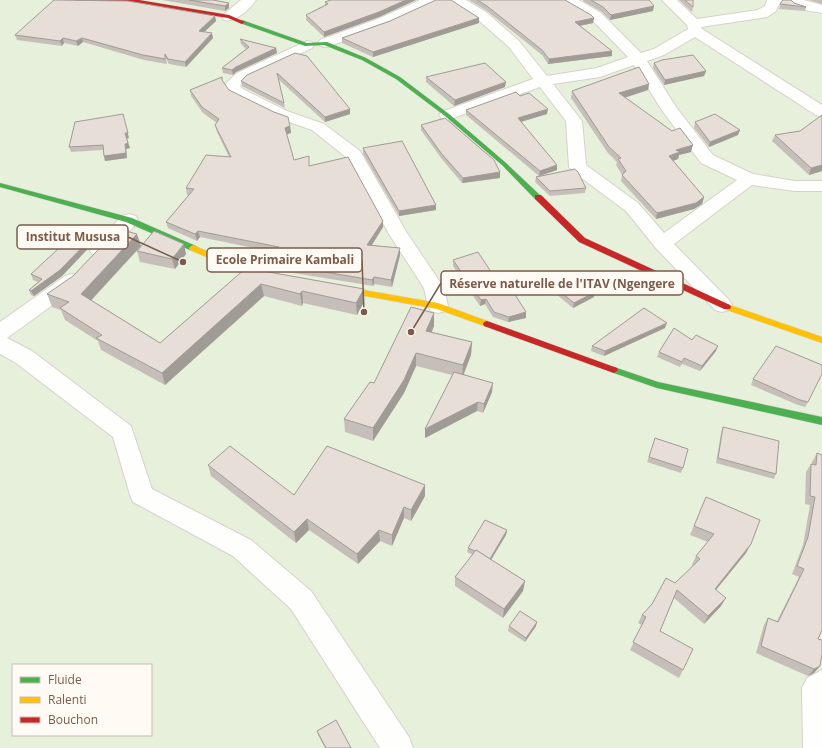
<svg xmlns="http://www.w3.org/2000/svg" width="822" height="748" font-family="'Open Sans',sans-serif">
  <rect width="100%" height="100%" fill="#f9f5f0"/>
  <path fill="#e7f0db" fill-rule="evenodd" d="M0 0H822V748H0ZM13 665H151V735H13Z"/>
  <g fill="none" stroke-linecap="round" stroke-linejoin="round">
    <g stroke="#d7d1cb" stroke-width="2">
      <g id="street">
        <path d="M241 0H256C250 9 235 23 224 20L222 17 224 14Z"/>
        <polygon points="420,0 438,0 436,3 390,24 330,46 325,47 320,46 318,43 320,40 380,18"/>
        <path d="M449 0H466L486 12 519 41 547 76 597 68 628 57 591 19 564 3 562 0H579L601 13 641 53 654 49 688 29 687 25 662 0H677L697 19 758 10 765 6 767 0H804L822 5V13C811 11 794 10 786 0L785 3 779 4 776 11 767 17 701 27 702 29 822 105V117L816 115 695 37 664 55 647 61 676 107 713 155 753 174 795 181H822V191H795L752 185 674 244 729 300 732 305 729 310 722 312 715 310 655 247 626 211 572 171 569 167 566 121 540 87 453 118 447 120 441 118 439 115 441 112 533 79 509 47 476 18 451 3ZM634 65 661 109 701 163 737 180 664 233 638 203 586 165 582 121 553 84 600 77Z"/>
        <polygon points="307,41 312,42 314,45 312,48 247,79 240,86 243,89 287,111 324,124 360,151 407,233 444,288 448,306 445,311 438,313 431,311 428,306 424,288 389,234 347,158 312,130 275,117 231,95 224,85 237,73"/>
        <polygon points="129,214 136,216 138,220 136,224 107,255 100,257 93,255 90,251 93,247 122,216"/>
        <polygon points="72,274 79,276 82,281 79,286 7,338 32,351 131,426 152,489 251,540 311,591 409,737 413,748 380,748 291,609 233,556 133,502 130,495 113,437 16,363 0,354 0,322 65,276"/>
        <polygon points="822,670 822,748 803,748 802,688 807,678"/>
      </g>
    </g>
    <g stroke="#d9d2cb" stroke-width="1">
      <g id="fast">
        <polygon points="242,20 307,43 327,42 366,58 400,77 449,114 506,163 542,197 541,199 535,199 502,165 445,116 396,79 362,60 324,45 305,46 240,23 239,22"/>
        <polygon points="0,183 132,218 196,246 197,248 196,250 190,250 126,222 0,187"/>
        <polygon points="614,367 658,382 822,417 822,425 657,388 611,372 610,370 611,368"/>
      </g>
    </g>
    <g stroke="#d9d2cb" stroke-width="1">
      <g id="slow">
        <polygon points="193,245 255,272 276,276 277,278 273,281 250,276 190,250 189,248"/>
        <polygon points="335,285 438,303 490,322 491,324 487,327 437,309 332,290 331,288"/>
        <polygon points="727,304 822,337 822,343 724,309 723,307 724,305"/>
      </g>
    </g>
    <g stroke="#d9d2cb" stroke-width="1">
      <g id="jam">
        <polygon points="73,0 139,0 229,15 245,22 242,24 228,18 129,2 76,2"/>
        <polygon points="535,195 541,195 585,238 730,305 731,307 730,309 724,309 579,242 535,199"/>
        <polygon points="487,321 617,368 618,370 614,373 611,372 484,326 483,324 484,322"/>
      </g>
    </g>
    <use href="#street" fill="#fefefd" fill-rule="evenodd"/>
    <use href="#fast" fill="#4caf50" fill-rule="evenodd"/>
    <use href="#slow" fill="#ffc107" fill-rule="evenodd"/>
    <use href="#jam" fill="#c62828" fill-rule="evenodd"/>
  </g>
  <g fill="#c6bfb9">
    <polygon points="162,0 213,0 229,3 229,8 225,11"/>
    <polygon points="331,0 416,0 379,17 324,37 306,20 306,15 325,5 325,2"/>
    <polygon points="469,0 565,0 594,18 593,23 580,26 612,51 612,56 548,64 542,55 487,11"/>
    <polygon points="583,0 649,0 653,11 610,20 602,12 583,1"/>
    <polygon points="679,0 693,0 693,7 692,12"/>
    <polygon points="809,0 822,0 822,4"/>
    <polygon points="74,1 215,16 216,21 204,32 213,38 186,67 169,64 166,59 167,64 144,60 83,42 78,46 64,43 62,46 17,40 15,35"/>
    <polygon points="782,1 794,3 806,7 805,11 779,9"/>
    <polygon points="479,18 479,23 373,57 342,43 342,38 390,21"/>
    <polygon points="240,39 276,48 277,53 236,72 233,75 223,73 222,68 246,49 241,44"/>
    <polygon points="295,53 350,114 325,122 278,79 284,103 285,108 242,86 241,81"/>
    <polygon points="654,63 706,71 704,76 664,85 653,68"/>
    <polygon points="222,77 223,82 229,90 290,126 291,133 286,134 294,160 310,166 383,227 372,245 400,248 400,255 392,287 374,284 373,286 263,268 262,261 273,252 200,237 197,241 168,228 166,222 189,195 187,195 186,188 229,157 217,132 215,125 217,123 203,113 191,96 190,90"/>
    <polygon points="426,77 505,87 454,106 426,82"/>
    <polygon points="649,84 648,90 625,97 691,152 679,155 678,159 673,161 704,197 702,204 694,209 656,219 621,181 622,175 616,165 617,162 608,153 571,98 572,91"/>
    <polygon points="520,96 547,114 521,122 557,165 557,170 540,176 586,188 585,193 550,196 535,182 536,177 539,176 466,115 466,110"/>
    <polygon points="822,115 822,171 809,175 772,141 775,135 800,131"/>
    <polygon points="75,122 129,138 127,138 130,148 126,149 127,158 105,161 104,156 103,150 71,152 69,147"/>
    <polygon points="695,122 738,135 709,147 694,128"/>
    <polygon points="421,125 500,172 500,178 462,183 441,158 421,130"/>
    <polygon points="363,148 436,210 399,216 363,154"/>
    <polygon points="101,235 62,276 34,296 31,295 29,290 38,282 33,280 31,274"/>
    <polygon points="137,251 186,254 175,269 140,262"/>
    <polygon points="453,260 497,281 526,312 526,318 508,322 493,317 485,304 480,306 453,266"/>
    <polygon points="246,268 364,289 364,302 357,315 303,303 302,306 264,296 165,385 101,350 98,341 65,320 61,310 52,307 47,294 91,300 160,343"/>
    <polygon points="557,289 595,292 594,297 573,308 556,294"/>
    <polygon points="434,313 434,326 432,332 472,342 471,355 464,374 492,392 483,413 477,411 425,438 452,375 416,366 404,393 373,441 345,432 344,419 374,383"/>
    <polygon points="665,328 604,356 591,351 592,346"/>
    <polygon points="692,340 716,351 700,371 682,364 680,367 657,357 659,352"/>
    <polygon points="753,379 808,402 805,407 798,405 751,385"/>
    <polygon points="723,427 776,474 774,479 716,463 721,433"/>
    <polygon points="655,438 683,468 681,473 647,462"/>
    <polygon points="817,453 818,639 820,666 814,673 808,676 756,653 764,625 768,618 777,621 799,577 792,574 803,545 810,505 805,504 806,472 811,464 812,464 812,462"/>
    <polygon points="208,465 294,495 425,496 411,521 404,518 392,546 380,541 358,564 309,530 296,543 211,476"/>
    <polygon points="706,497 746,553 716,590 721,606 704,624 674,598 660,631 683,670 679,678 630,650 642,625 638,623 642,615 693,566 692,565 696,556 708,542 690,535"/>
    <polygon points="507,530 506,535 491,560 525,581 523,591 503,618 455,586 455,577 473,555 467,552 468,548"/>
    <polygon points="537,622 536,626 525,642 508,631 509,626"/>
    <polygon points="317,731 351,748 325,748 318,735"/>
  </g>
  <g fill="#a19b96">
    <polygon points="406,0 416,0 379,17 324,37 324,32"/>
    <polygon points="229,3 229,8 225,11 225,6"/>
    <polygon points="654,6 653,11 610,20 611,15"/>
    <polygon points="215,16 216,21 200,36 199,31"/>
    <polygon points="479,18 479,23 373,57 373,52"/>
    <polygon points="594,18 593,23 574,27 575,22"/>
    <polygon points="212,33 213,38 186,67 185,62"/>
    <polygon points="63,38 64,43 62,46 60,41"/>
    <polygon points="82,38 83,42 78,46 76,41"/>
    <polygon points="276,48 277,53 236,72 233,75 232,70 236,67"/>
    <polygon points="612,51 612,56 548,64 549,59"/>
    <polygon points="706,71 704,76 664,85 665,80"/>
    <polygon points="506,82 505,87 454,106 455,100"/>
    <polygon points="649,84 648,90 618,100 619,93"/>
    <polygon points="350,109 350,114 325,122 325,117"/>
    <polygon points="548,109 547,114 517,123 518,118"/>
    <polygon points="124,119 129,138 126,139 125,133"/>
    <polygon points="290,126 291,133 285,135 285,128"/>
    <polygon points="740,130 738,135 709,147 710,142"/>
    <polygon points="128,143 130,148 126,149 127,158 105,161 104,156 125,144"/>
    <polygon points="693,145 691,152 679,155 678,159 667,163 669,156 676,150"/>
    <polygon points="557,165 557,170 539,176 540,171"/>
    <polygon points="822,165 822,171 809,175 811,168"/>
    <polygon points="500,172 500,178 462,183 463,178"/>
    <polygon points="704,197 702,204 694,209 656,219 657,213"/>
    <polygon points="436,205 436,210 399,216 399,211"/>
    <polygon points="383,221 383,227 368,251 367,245"/>
    <polygon points="99,230 101,235 62,276 34,296 31,291"/>
    <polygon points="198,231 200,237 197,241 195,234"/>
    <polygon points="137,234 141,246 86,306 81,294"/>
    <polygon points="184,244 186,254 175,269 172,259"/>
    <polygon points="400,248 400,255 392,287 391,280"/>
    <polygon points="374,277 374,284 373,286 372,280"/>
    <polygon points="261,284 264,296 165,385 162,373"/>
    <polygon points="364,289 364,302 357,315 356,303"/>
    <polygon points="302,291 303,303 302,306 300,294"/>
    <polygon points="595,292 594,297 573,308 574,303"/>
    <polygon points="486,299 485,304 480,306 481,300"/>
    <polygon points="526,312 526,318 508,322 509,317"/>
    <polygon points="434,313 434,326 426,344 426,331"/>
    <polygon points="667,323 665,328 604,356 605,351"/>
    <polygon points="472,342 471,355 462,378 463,365"/>
    <polygon points="718,346 716,351 700,371 702,366"/>
    <polygon points="416,353 416,366 404,393 373,441 373,428"/>
    <polygon points="493,383 492,392 483,413 484,404"/>
    <polygon points="478,402 477,411 425,438 425,429"/>
    <polygon points="425,485 425,496 411,521 411,510"/>
    <polygon points="404,507 404,518 392,546 392,535"/>
    <polygon points="307,519 309,530 296,543 294,532"/>
    <polygon points="379,530 380,541 358,564 357,554"/>
    <polygon points="507,530 506,535 489,563 490,559"/>
    <polygon points="751,544 746,553 710,597 715,589"/>
    <polygon points="525,581 523,591 503,618 504,609"/>
    <polygon points="726,598 721,606 704,624 708,616"/>
    <polygon points="537,622 536,626 525,642 526,638"/>
    <polygon points="820,666 814,673 808,676 814,669"/>
  </g>
  <g fill="#e6ded7" stroke="#a19b96">
    <polygon points="54,0 128,1 215,16 199,31 212,33 185,62 168,59 165,54 165,59 143,55 82,38 76,41 63,38 60,41 15,35"/>
    <polygon points="189,0 213,0 229,3 225,6"/>
    <polygon points="331,0 406,0 379,12 324,32 306,15 328,4 325,2"/>
    <polygon points="436,0 451,0 479,18 373,52 342,38 390,21"/>
    <polygon points="477,0 565,0 591,15 594,18 575,22 612,51 549,59 542,50 487,6"/>
    <polygon points="591,0 649,0 654,6 611,15 603,7"/>
    <polygon points="685,0 693,0 693,7"/>
    <polygon points="783,0 791,0 794,3 806,7 780,4 782,1"/>
    <polygon points="240,39 276,48 236,67 232,70 222,68 249,47"/>
    <polygon points="295,53 307,56 350,109 325,117 277,73 284,103 241,81 247,75"/>
    <polygon points="693,55 706,71 665,80 654,63 662,60"/>
    <polygon points="485,63 506,82 455,100 426,77"/>
    <polygon points="639,67 649,84 619,93 672,131 680,128 693,145 676,150 680,152 669,156 704,197 696,203 657,213 622,175 626,171 618,159 621,158 609,147 572,91"/>
    <polygon points="222,77 222,80 229,90 274,112 288,117 290,126 285,128 294,160 309,156 309,166 348,157 383,221 367,245 400,248 391,280 374,277 372,280 262,261 279,247 198,231 195,234 166,222 194,189 186,188 206,155 231,157 215,125 219,119 202,107 190,90"/>
    <polygon points="516,92 520,96 529,93 548,109 518,118 557,165 540,171 466,110"/>
    <polygon points="123,114 128,133 125,133 128,143 125,144 126,153 104,156 103,145 69,147 75,122"/>
    <polygon points="715,114 740,130 710,142 695,122"/>
    <polygon points="822,115 822,165 811,168 775,135 800,131"/>
    <polygon points="445,118 494,160 500,172 463,178 441,153 421,125"/>
    <polygon points="402,141 436,205 399,211 363,148"/>
    <polygon points="575,169 578,172 586,188 550,191 536,177"/>
    <polygon points="84,225 99,230 60,270 31,291 29,290 42,279 31,274"/>
    <polygon points="118,229 137,234 81,294 160,343 246,268 364,289 356,303 302,291 300,294 261,284 162,373 96,338 102,335 60,308 69,302 47,294 73,276"/>
    <polygon points="154,231 184,244 172,259 137,251"/>
    <polygon points="478,252 497,281 505,279 526,312 509,317 494,312 486,299 481,300 453,260"/>
    <polygon points="578,278 595,292 574,303 557,289"/>
    <polygon points="411,307 434,313 426,331 472,342 463,365 416,353 404,380 373,428 344,419 370,382 374,383"/>
    <polygon points="644,308 667,323 605,351 592,346"/>
    <polygon points="674,328 692,340 696,335 718,346 702,366 684,358 682,362 659,352"/>
    <polygon points="776,346 822,365 822,374 808,402 800,400 753,379"/>
    <polygon points="454,372 493,383 484,404 478,402 425,429"/>
    <polygon points="723,427 779,441 776,474 718,458"/>
    <polygon points="655,438 688,449 683,468 649,457"/>
    <polygon points="230,446 294,495 327,446 425,485 411,510 404,507 392,535 379,530 357,554 307,519 294,532 208,465"/>
    <polygon points="817,453 822,455 822,630 818,639 822,640 822,654 820,666 814,669 761,646 768,618 778,622 804,569 797,566 808,537 815,497 810,496 811,464 816,465"/>
    <polygon points="706,497 760,520 751,544 715,589 726,598 708,616 677,590 660,631 693,649 683,670 633,642 646,617 642,615 652,604 666,578 675,583 700,559 696,556 714,534 694,526"/>
    <polygon points="485,520 507,530 490,559 476,550 475,551 468,548"/>
    <polygon points="476,550 525,581 504,609 455,577"/>
    <polygon points="520,611 537,622 526,638 509,626"/>
    <polygon points="336,720 351,748 326,748 317,731"/>
  </g>
  <path fill="none" stroke="#7a5c4d" stroke-width="1.5" d="M183 262L128 237M364 312L362 260M411 332L441 283"/>
  <g fill="#7a5c4d" stroke="#fffaf3" stroke-width="1.5">
    <circle cx="183" cy="262" r="4"/>
    <circle cx="364" cy="312" r="4"/>
    <circle cx="411" cy="332" r="4"/>
  </g>
  <g fill="#fffaf3" stroke="#7a5c4d" stroke-width="1.5">
    <rect x="17" y="225" width="111" height="24" rx="4"/>
    <rect x="207" y="248" width="155" height="24" rx="4"/>
    <rect x="441" y="271" width="242" height="24" rx="4"/>
  </g>
  <g font-size="12" text-anchor="middle" font-weight="bold" fill="#7a5c4d">
    <text x="73" y="241">Institut Mususa</text>
    <text x="285" y="264">Ecole Primaire Kambali</text>
    <text x="562" y="288">Réserve naturelle de l'ITAV (Ngengere</text>
  </g>
  <rect x="12" y="664" width="140" height="72" fill="#fffaf3" stroke="#cabbb1"/>
  <rect x="20" y="677" width="20" height="6" fill="#4caf50" stroke="#cabbb1"/>
  <text x="48" y="684" font-size="12" fill="#7a5c4d">Fluide</text>
  <rect x="20" y="697" width="20" height="6" fill="#ffc107" stroke="#cabbb1"/>
  <text x="48" y="704" font-size="12" fill="#7a5c4d">Ralenti</text>
  <rect x="20" y="717" width="20" height="6" fill="#c62828" stroke="#cabbb1"/>
  <text x="48" y="724" font-size="12" fill="#7a5c4d">Bouchon</text>
</svg>
